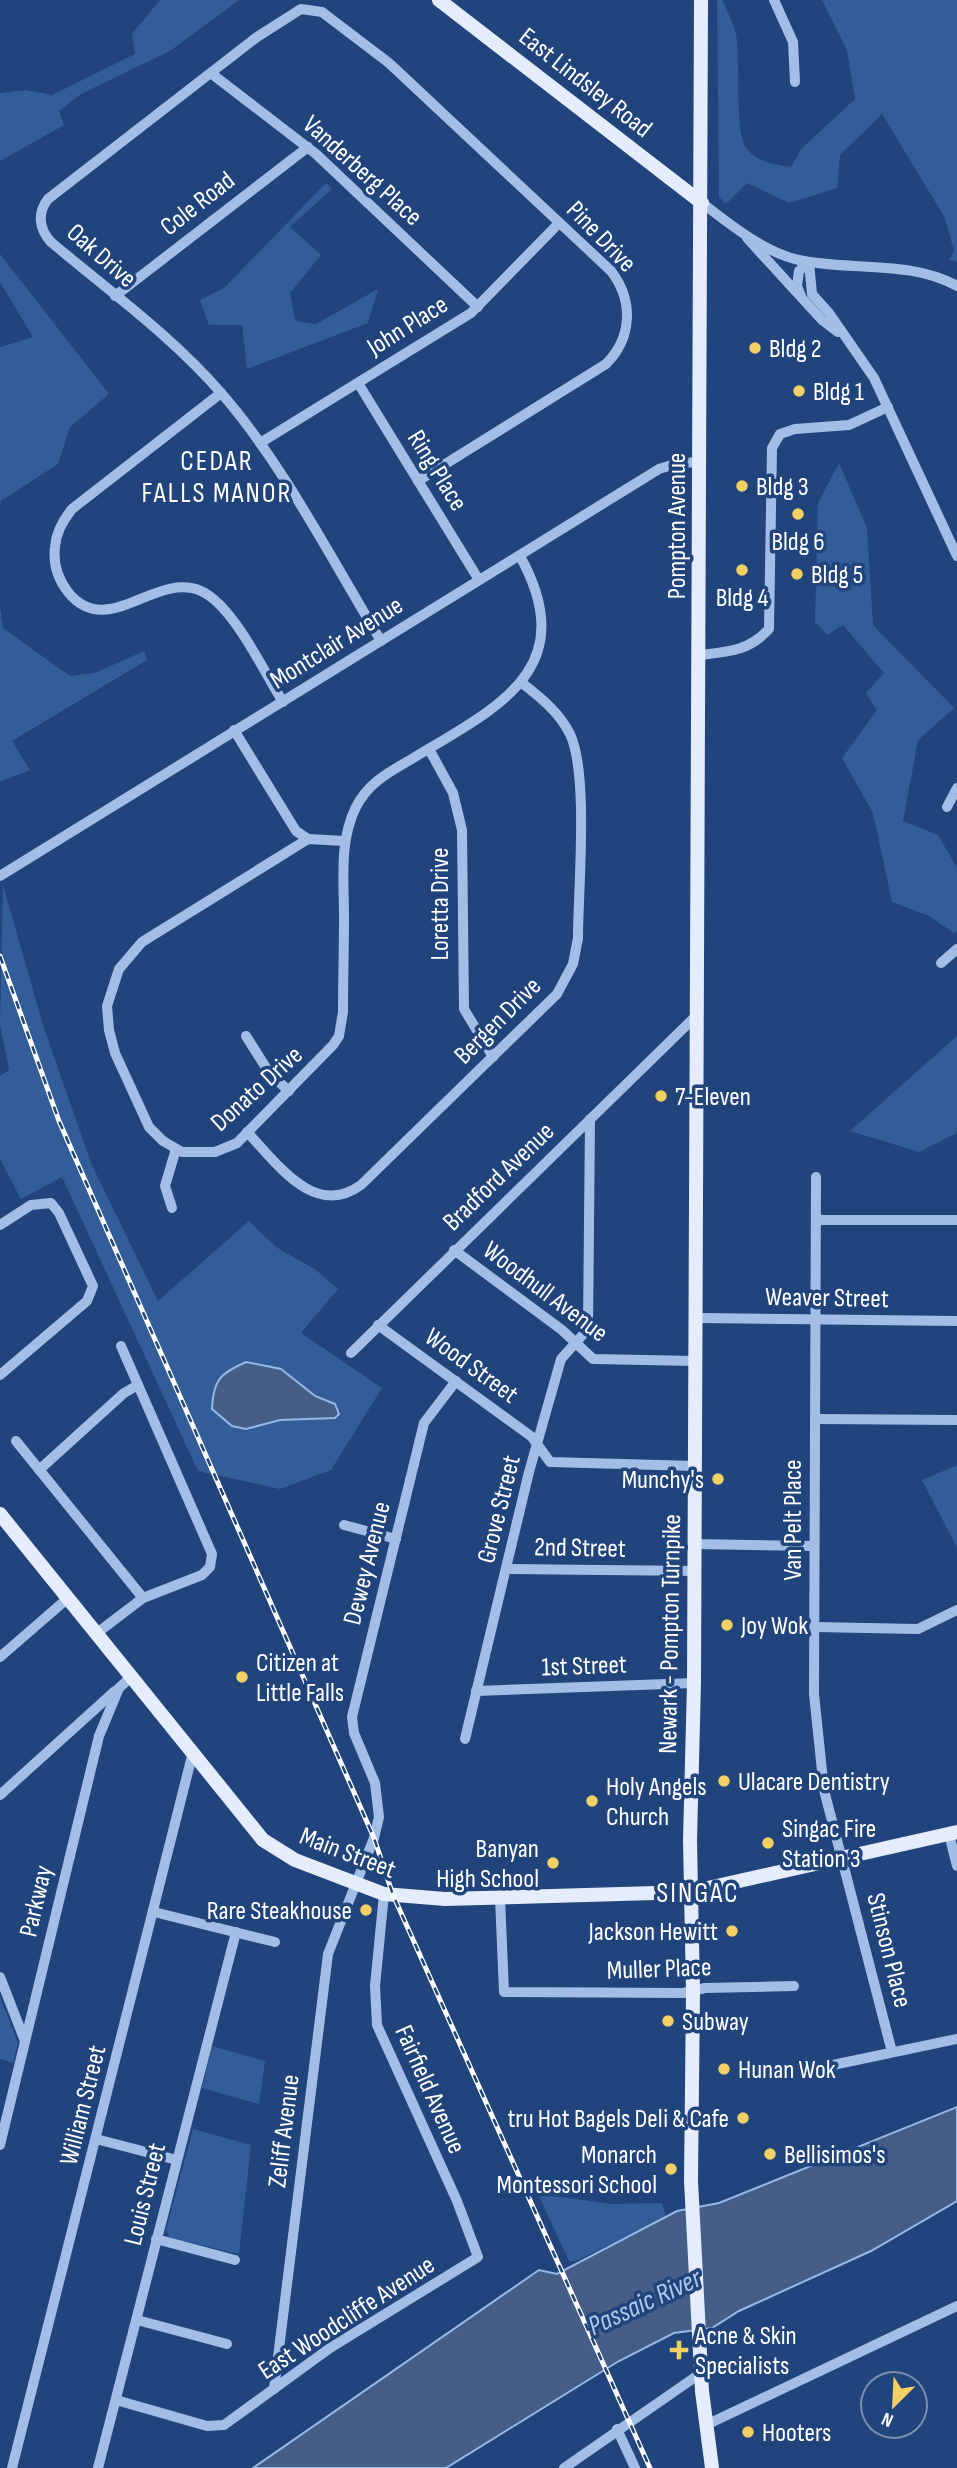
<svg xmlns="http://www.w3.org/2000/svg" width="957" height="2468" font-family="'Sofia Sans Condensed',sans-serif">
  <rect width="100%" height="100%" fill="#20447b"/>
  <g fill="#335d99">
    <polygon points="160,0 239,0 170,51 81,94 59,111 64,125 0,161 0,93 26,90 52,95 135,54 132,34"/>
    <path d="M717 0H722C727 11 734 24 736 35 741 60 734 134 747 149 759 163 773 164 791 167L801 149 855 99 847 50 822 0H957V262L949 260 954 251 945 218 882 114 840 155 837 188 789 203 747 183 726 204 719 197Z"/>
    <polygon points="326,183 332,189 290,227 321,255 290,293 295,321 316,324 378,289 368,323 247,369 242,325 209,325 200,300 224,288"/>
    <polygon points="0,254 109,394 70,427 58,464 1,501 0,507 0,347 33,337 0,282"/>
    <polygon points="839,463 867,528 873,625 954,708 918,740 903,821 938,835 957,868 957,931 954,933 929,916 892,902 873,813 842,758 877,710 866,693 884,673 843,625 827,635 815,622 818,503"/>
    <polygon points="0,607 3,628 70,676 95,673 144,651 147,660 12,741 30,770 0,782"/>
    <polygon points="3,885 43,1025 91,1163 158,1301 249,1221 276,1247 316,1270 338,1289 301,1333 382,1388 331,1470 280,1489 198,1471 62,1177 21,1199 0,1159 0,1076 9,1070 0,1025"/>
    <polygon points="957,1036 957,1133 919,1152 850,1131"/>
    <polygon points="957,1465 957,1548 922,1480"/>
    <polygon points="0,1997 18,2043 13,2063 0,2059"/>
    <polygon points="212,2046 265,2061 259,2104 202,2088"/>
    <polygon points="193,2129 251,2145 239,2254 170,2238 166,2230"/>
    <polygon points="538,2194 612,2204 662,2203 666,2217 576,2261 569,2261"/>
  </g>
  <g fill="#445e87" stroke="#96b8e7" stroke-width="2">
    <path d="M246 1362 281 1369 315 1396 335 1404 339 1414 335 1418 280 1420 246 1429 232 1426 212 1409C213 1379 221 1373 246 1362Z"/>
    <polygon points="957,2107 957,2201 871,2251 739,2311 712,2328 674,2333 619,2361 446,2468 253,2468 539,2270 557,2274 677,2211 719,2203"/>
  </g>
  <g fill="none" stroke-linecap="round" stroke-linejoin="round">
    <g stroke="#a3bee6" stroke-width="10">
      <polyline points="774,0 793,42 795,82"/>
      <polyline points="212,74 316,154 478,307"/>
      <path d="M702 203C730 224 763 252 799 260 849 271 911 260 957 286"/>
      <polyline points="747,238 822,320 838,332"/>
      <polyline points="809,262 812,294 829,313 874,378 957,556"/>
      <polyline points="115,296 308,147"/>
      <polyline points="801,296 797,286 799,271 809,262"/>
      <polyline points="358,383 479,580"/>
      <path d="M221 393 72 509C63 520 56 532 55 547 53 563 58 579 68 592 107 641 155 571 201 591 233 605 264 672 283 702"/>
      <polyline points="260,443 471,313 559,223"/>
      <path d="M381 641C333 562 283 464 222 394 173 337 109 291 51 242 39 229 37 213 48 199L257 37 301 9 322 12 389 63 611 271C634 301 632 338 606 364L418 481"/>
      <path d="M700 655C728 652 749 651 769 629L772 448 780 434 795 429 849 425 888 407"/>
      <polyline points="234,730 296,831 308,839"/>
      <polyline points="429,749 453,793 462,830 464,1009 493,1057"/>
      <polyline points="947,807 957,788"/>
      <path d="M345 841 308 839 142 942 119 969 107 1006 109 1030 115 1053 149 1127 163 1141 182 1152H215L237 1143 333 1045 339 1036 343 1012C343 980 344 948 344 917 344 880 339 841 356 807 369 781 392 771 415 757 498 707 582 669 520 556"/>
      <polyline points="0,876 659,469 678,463 701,462"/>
      <polyline points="941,963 957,949"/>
      <polyline points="246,1036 270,1074 289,1091"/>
      <path d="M247 1132C277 1163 314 1219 361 1185L557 994 573 964 578 938C578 889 589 775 570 734 559 712 541 698 522 683"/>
      <polyline points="816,1177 814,1694 824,1790 892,2052"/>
      <polyline points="172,1208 165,1186 176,1149"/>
      <polyline points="816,1220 957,1220"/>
      <polyline points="0,1225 31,1205 51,1203 59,1213 93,1286 87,1301 0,1375"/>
      <polyline points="454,1250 562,1330 593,1359 696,1361"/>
      <polyline points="696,1318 957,1321"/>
      <polyline points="378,1325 532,1437 550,1462 695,1466"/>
      <polyline points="351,1353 697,1015"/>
      <polyline points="815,1419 957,1420"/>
      <polyline points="16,1441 143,1598"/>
      <polyline points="39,1470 124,1393 138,1385"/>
      <polyline points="344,1525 396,1539"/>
      <polyline points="695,1544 814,1546"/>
      <polyline points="506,1569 695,1571"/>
      <polyline points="815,1627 918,1629 957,1610"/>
      <polyline points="97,1633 143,1598 202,1575 210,1567 212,1554 121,1346"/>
      <polyline points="0,1657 68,1598"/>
      <polyline points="476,1691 694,1683"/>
      <polyline points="465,1739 529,1472 561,1359 588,1329 590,1119"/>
      <polyline points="0,1795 115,1691"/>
      <polyline points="949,1834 957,1866"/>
      <polyline points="500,1898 504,1992 683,1993 705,1988 794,1986"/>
      <polyline points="154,1912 275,1942"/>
      <polyline points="0,1977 25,2041"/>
      <polyline points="828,2066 957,2039"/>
      <polyline points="96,2139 177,2160"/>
      <polyline points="0,2145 99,1736 119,1688 132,1676"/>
      <polyline points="156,2239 235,2260"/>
      <polyline points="137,2320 227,2344"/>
      <polyline points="274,2389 328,1954 374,1838 379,1817 375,1783 354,1733 352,1717 424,1423 456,1381"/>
      <polyline points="116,2400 207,2426 224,2425 330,2348 478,2257 457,2201 377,2025 375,1986 384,1894"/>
      <polyline points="706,2425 957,2306"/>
      <polyline points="617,2429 635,2468"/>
      <polyline points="12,2468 193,1752"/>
      <polyline points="98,2468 236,1932"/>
      <polyline points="564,2468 701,2373"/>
    </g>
    <g stroke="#e4ecfd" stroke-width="14">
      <polyline points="439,0 702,203"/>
      <polyline points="701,0 694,1683 690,1840 693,1991 691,2181 702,2391 712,2468"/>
      <polyline points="0,1514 263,1840 295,1860 384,1894 445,1899 690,1892 957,1832"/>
    </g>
    <g stroke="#fff" stroke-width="5">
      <polyline id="rail" points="0,956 59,1121 374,1838 393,1895 650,2468"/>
    </g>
    <use href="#rail" stroke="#20447b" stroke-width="2.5" stroke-dasharray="8" stroke-linecap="butt"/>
  </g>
  <g fill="#f3d064" stroke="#20447b" stroke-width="2.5">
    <circle cx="755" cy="348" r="7"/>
    <circle cx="799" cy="391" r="7"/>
    <circle cx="742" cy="486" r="7"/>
    <circle cx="798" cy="514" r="7"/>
    <circle cx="742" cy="570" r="7"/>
    <circle cx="797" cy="574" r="7"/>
    <circle cx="661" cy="1096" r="7"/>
    <circle cx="718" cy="1479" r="7"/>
    <circle cx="727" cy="1625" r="7"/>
    <circle cx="242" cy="1677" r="7"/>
    <circle cx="724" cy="1781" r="7"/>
    <circle cx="592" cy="1801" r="7"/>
    <circle cx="768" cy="1843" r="7"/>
    <circle cx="553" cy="1863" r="7"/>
    <circle cx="366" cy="1910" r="7"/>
    <circle cx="732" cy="1931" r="7"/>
    <circle cx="668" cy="2021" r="7"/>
    <circle cx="724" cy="2069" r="7"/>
    <circle cx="743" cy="2118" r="7"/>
    <circle cx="770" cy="2154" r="7"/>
    <circle cx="671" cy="2169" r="7"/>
    <path d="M675.5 2339.5h7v7h7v7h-7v7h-7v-7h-7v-7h7z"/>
    <circle cx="748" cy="2432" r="7"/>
  </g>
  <g text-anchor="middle" stroke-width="7" stroke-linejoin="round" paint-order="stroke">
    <g font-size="26" fill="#fff" stroke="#20447b">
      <text transform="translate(586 82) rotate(38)" y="9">East Lindsley Road</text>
      <text transform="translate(363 170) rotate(42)" y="9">Vanderberg Place</text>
      <text transform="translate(197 203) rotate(-38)" y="9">Cole Road</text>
      <text transform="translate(602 236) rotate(46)" y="9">Pine Drive</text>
      <text transform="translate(102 255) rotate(41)" y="9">Oak Drive</text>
      <text transform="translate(407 325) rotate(-32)" y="9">John Place</text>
      <text transform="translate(438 470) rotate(58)" y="9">Ring Place</text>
      <text transform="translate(676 526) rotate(-90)" y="9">Pompton Avenue</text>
      <text transform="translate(336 642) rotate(-32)" y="9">Montclair Avenue</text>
      <text transform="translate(439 904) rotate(-90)" y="9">Loretta Drive</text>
      <text transform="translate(497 1020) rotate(-45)" y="9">Bergen Drive</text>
      <text transform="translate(256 1088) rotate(-42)" y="9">Donato Drive</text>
      <text transform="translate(498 1176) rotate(-44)" y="9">Bradford Avenue</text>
      <text transform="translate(546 1291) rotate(37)" y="9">Woodhull Avenue</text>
      <text transform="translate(827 1297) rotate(1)" y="9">Weaver Street</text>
      <text transform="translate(472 1365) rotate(36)" y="9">Wood Street</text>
      <text transform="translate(498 1509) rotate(-76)" y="9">Grove Street</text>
      <text transform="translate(792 1520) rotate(-90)" y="9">Van Pelt Place</text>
      <text transform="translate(580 1547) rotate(1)" y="9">2nd Street</text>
      <text transform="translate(366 1563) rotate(-76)" y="9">Dewey Avenue</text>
      <text transform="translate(669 1634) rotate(-89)" y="9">Newark - Pompton Turnpike</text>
      <text transform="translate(584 1665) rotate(-2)" y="9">1st Street</text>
      <text transform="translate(348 1852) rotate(21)" y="9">Main Street</text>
      <text transform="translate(35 1901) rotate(-77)" y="9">Parkway</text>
      <text transform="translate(890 1950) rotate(76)" y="9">Stinson Place</text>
      <text transform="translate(659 1968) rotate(-2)" y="9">Muller Place</text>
      <text transform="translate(431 2089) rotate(66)" y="9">Fairfield Avenue</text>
      <text transform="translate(82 2105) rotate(-76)" y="9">William Street</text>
      <text transform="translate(283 2131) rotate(-83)" y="9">Zeliff Avenue</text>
      <text transform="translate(144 2194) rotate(-76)" y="9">Louis Street</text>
      <text transform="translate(346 2317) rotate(-33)" y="9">East Woodcliffe Avenue</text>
    </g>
    <g font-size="26" fill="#fff" stroke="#20447b" text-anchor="start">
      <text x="769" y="357">Bldg 2</text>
      <text x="813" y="400">Bldg 1</text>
      <text x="756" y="495">Bldg 3</text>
      <text x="798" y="550" text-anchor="middle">Bldg 6</text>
      <text x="811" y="583">Bldg 5</text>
      <text x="742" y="606" text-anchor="middle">Bldg 4</text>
      <text x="675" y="1105">7-Eleven</text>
      <text x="704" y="1488" text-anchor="end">Munchy's</text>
      <text x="741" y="1634">Joy Wok</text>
      <text x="256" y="1671">Citizen at<tspan x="256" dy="30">Little Falls</tspan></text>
      <text x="738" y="1790">Ulacare Dentistry</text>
      <text x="606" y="1795">Holy Angels<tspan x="606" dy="30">Church</tspan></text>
      <text x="782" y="1837">Singac Fire<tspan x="782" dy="30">Station 3</tspan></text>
      <text x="539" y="1857" text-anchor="end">Banyan<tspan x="539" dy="30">High School</tspan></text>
      <text x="352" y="1919" text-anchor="end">Rare Steakhouse</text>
      <text x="718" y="1940" text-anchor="end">Jackson Hewitt</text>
      <text x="682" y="2030">Subway</text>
      <text x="738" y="2078">Hunan Wok</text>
      <text x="729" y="2127" text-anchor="end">tru Hot Bagels Deli &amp; Cafe</text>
      <text x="657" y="2163" text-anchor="end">Monarch<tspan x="657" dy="30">Montessori School</tspan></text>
      <text x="784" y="2163">Bellisimos's</text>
      <text x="695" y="2344">Acne &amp; Skin<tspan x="695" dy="30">Specialists</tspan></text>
      <text x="762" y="2441">Hooters</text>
    </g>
    <g font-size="28" letter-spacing="2" fill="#fff" stroke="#20447b">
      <text x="217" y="470">CEDAR<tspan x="217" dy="32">FALLS MANOR</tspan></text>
      <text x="698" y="1902">SINGAC</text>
    </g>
    <g font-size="28" font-style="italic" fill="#aec8ee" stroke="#20447b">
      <text transform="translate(644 2301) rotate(-25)" y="10">Passaic River</text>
    </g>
  </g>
  <g transform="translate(894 2405) rotate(204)"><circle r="33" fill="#20447b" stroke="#798fb0" stroke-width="2"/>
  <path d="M0-5L12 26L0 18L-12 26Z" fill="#f3d064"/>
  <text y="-10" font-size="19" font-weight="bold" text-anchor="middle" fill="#ffffff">N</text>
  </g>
</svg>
